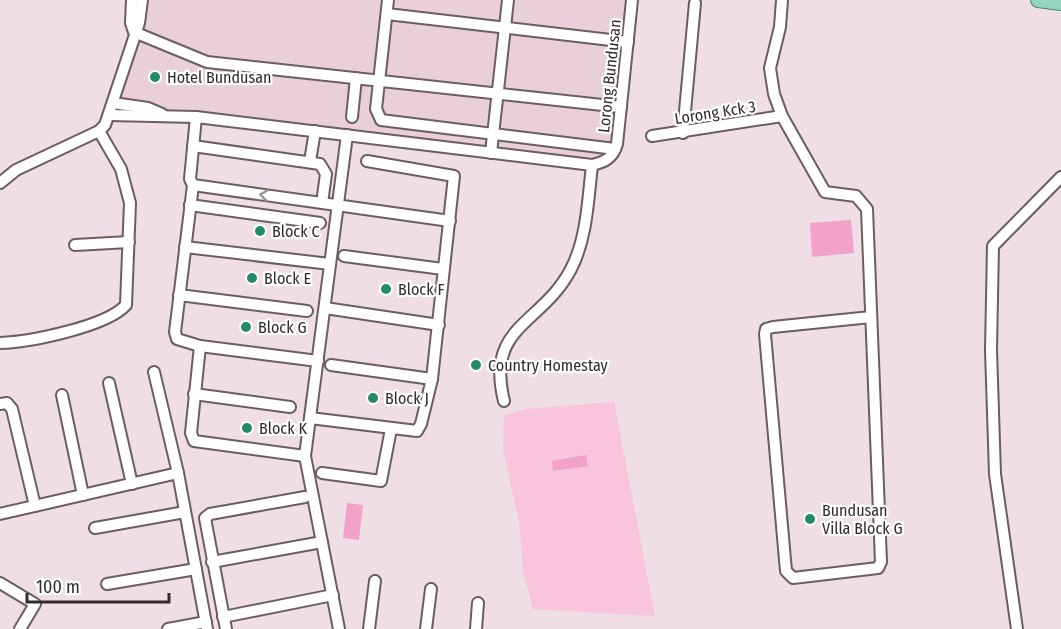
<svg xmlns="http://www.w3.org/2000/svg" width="1061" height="629" font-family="'Fira Sans Condensed',sans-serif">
  <rect width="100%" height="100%" fill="#efdee5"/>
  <polygon fill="#e8cfd9" points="142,0 632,0 617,144 604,162 115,109"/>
  <polygon fill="#f8c5db" points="614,402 655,616 533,609 523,571 519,522 503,450 504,416 525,409"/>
  <g fill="#f2a2c6">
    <polygon points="851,220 854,253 812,257 810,223"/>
    <polygon points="586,455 588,466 553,471 552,461"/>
    <polygon points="347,503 363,505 359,540 343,538"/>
  </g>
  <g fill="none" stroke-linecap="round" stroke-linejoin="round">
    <g stroke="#6c5d63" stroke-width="14">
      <g id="minor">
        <polyline points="132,0 131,23 134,32 207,62 621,107"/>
        <polyline points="388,0 376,109 381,120 615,149"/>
        <polyline points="782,0 780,27 770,68 774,94 782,116 825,192 856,196 867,209 881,562 878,568 793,578 786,571 765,334 766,329 773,327 871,317"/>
        <polyline points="387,14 628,42"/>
        <polyline points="113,103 148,108 162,114"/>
        <path d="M109 115 196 117 592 165C605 162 613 158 617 144L632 0"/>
        <polyline points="196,117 190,179 193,185 450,221"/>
        <polyline points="352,117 356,78"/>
        <polyline points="683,133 695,3"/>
        <polyline points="652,136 782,116"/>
        <polyline points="193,146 320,164 326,174 322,203"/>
        <polyline points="491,153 508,0"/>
        <polyline points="310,161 315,131"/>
        <polyline points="0,183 16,170 99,131 105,125 139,23 142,0"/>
        <polyline points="193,185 175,332 177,339 200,346 318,361"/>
        <polyline points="190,205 320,223"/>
        <polyline points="75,245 129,242"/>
        <polyline points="185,247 330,264"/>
        <polyline points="344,256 443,269"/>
        <polyline points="179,295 307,311"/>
        <polyline points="325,308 439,325"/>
        <path d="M0 343C29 342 106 327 126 305L130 203 121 169 99 131"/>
        <polyline points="200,346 191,433 194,441 305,456"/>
        <polyline points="331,365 432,379"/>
        <polyline points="154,372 178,473 207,629"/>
        <polyline points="109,383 132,484"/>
        <polyline points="194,394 290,407"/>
        <polyline points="62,395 83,495"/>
        <path d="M504 401C485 325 542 325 571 269 587 238 588 200 592 165"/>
        <polyline points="0,404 7,403 12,409 35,506"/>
        <polyline points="310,418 417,431 421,424 432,379 454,176 367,161"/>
        <polyline points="322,473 381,481 391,429"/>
        <polyline points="0,514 178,473"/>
        <polyline points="95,528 185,512"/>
        <polyline points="212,562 322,542"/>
        <polyline points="0,583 35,604 20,629"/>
        <polyline points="107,584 196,569"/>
        <polyline points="223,617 333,595"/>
        <polyline points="168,629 206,622"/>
        <polyline points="226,629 205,518 210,514 305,497"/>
        <polyline points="339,629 305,456 347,135"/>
        <polyline points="369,629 375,581"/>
        <polyline points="426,629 431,589"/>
        <polyline points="476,629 478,603"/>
        <polyline points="1017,629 995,474 991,350 993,246 1061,177"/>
      </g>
    </g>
    <g stroke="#45896f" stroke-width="16">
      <polyline id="major" points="1038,0 1061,3"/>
    </g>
    <use href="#minor" stroke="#fff" stroke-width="10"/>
    <use href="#major" stroke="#95d6be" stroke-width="14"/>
  </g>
  <defs><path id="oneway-chevron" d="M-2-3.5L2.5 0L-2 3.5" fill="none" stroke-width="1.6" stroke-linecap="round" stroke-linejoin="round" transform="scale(1.5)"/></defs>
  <use stroke="#989596" href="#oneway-chevron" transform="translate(264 195) rotate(-172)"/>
  <g fill="#238b68" stroke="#fff" stroke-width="2">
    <circle cx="155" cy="77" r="6"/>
    <circle cx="260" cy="231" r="6"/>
    <circle cx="252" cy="278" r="6"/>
    <circle cx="386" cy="289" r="6"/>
    <circle cx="246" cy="327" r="6"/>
    <circle cx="476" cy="365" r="6"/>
    <circle cx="373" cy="398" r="6"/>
    <circle cx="247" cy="428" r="6"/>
    <circle cx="810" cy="519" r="6"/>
  </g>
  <g text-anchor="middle" stroke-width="4.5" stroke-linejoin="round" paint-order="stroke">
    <g font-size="16" fill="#322b2e" stroke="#fff">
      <text transform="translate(609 76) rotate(-84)" y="6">Lorong Bundusan</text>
      <text transform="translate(715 112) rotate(-9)" y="6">Lorong Kck 3</text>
    </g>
    <g font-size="16" fill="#322b2e" stroke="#fff" text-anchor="start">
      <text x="167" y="83">Hotel Bundusan</text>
      <text x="272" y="237">Block C</text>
      <text x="264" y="284">Block E</text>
      <text x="398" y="295">Block F</text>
      <text x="258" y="333">Block G</text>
      <text x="488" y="371">Country Homestay</text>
      <text x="385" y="404">Block J</text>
      <text x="259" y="434">Block K</text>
      <text x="822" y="516">Bundusan<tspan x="822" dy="18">Villa Block G</tspan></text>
    </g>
  </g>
  <path d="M27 593v9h142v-9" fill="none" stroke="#322b2e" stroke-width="3"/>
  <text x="36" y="593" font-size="18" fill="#322b2e" stroke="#ffffff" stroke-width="4.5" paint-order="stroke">100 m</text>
</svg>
